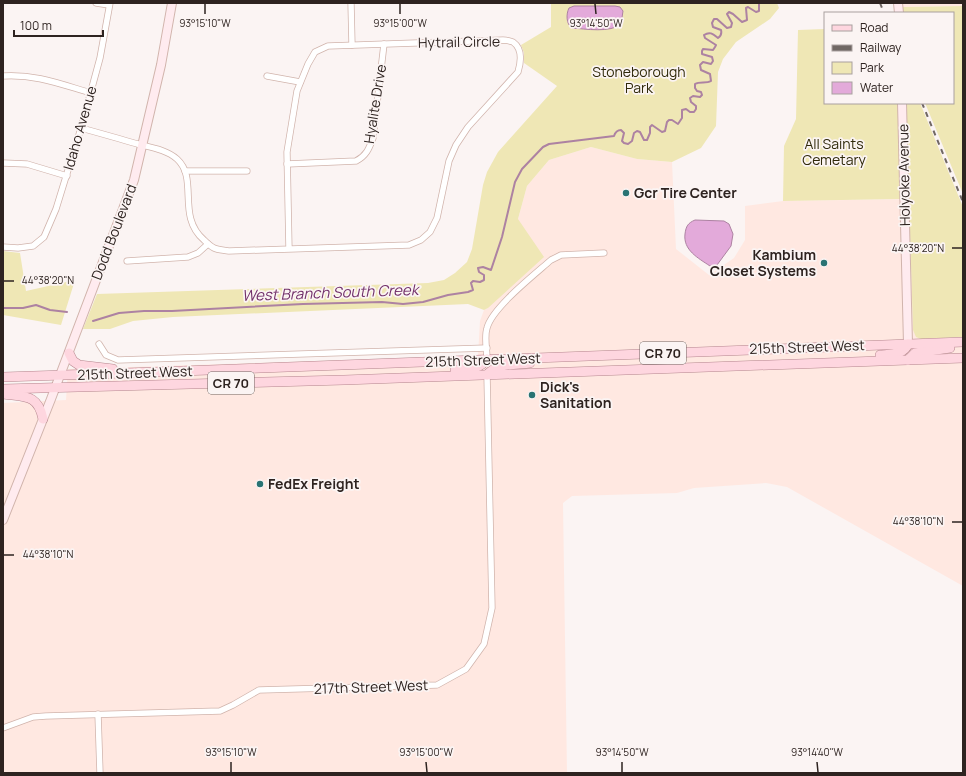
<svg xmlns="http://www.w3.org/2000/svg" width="966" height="776" font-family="Manrope,sans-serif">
  <rect width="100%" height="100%" fill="#fbf4f3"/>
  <g fill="#ffe8e1">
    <polygon points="902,3 963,3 963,6 902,7"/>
    <polygon points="591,147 637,159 672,162 676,249 709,275 734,258 745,240 745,206 783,201 910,199 913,330 921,339 963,337 963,586 787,487 766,483 694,488 677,493 572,496 563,503 567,773 3,773 3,403 66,400 68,369 478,356 480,321 484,310 488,308 518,219 527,186 549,160"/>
  </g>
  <g fill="#efe7b5">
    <polygon points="551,3 777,3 779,8 770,19 736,42 723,59 718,72 716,126 701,148 672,162 637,159 591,147 549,160 527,186 518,219 544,257 488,308 484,310 468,304 173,317 133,321 110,329 83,329 97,294 428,283 444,280 455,273 467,262 472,249 483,185 487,172 498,152 557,86 524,63 524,53 521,45 551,27"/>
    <polygon points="963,6 963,194 925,103 953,103 953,13 903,13 902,7"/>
    <polygon points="825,29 825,103 898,103 900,199 783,201 784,146 796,119 798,30"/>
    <polygon points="906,103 920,103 963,207 963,337 921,339 916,337 913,330"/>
    <polygon points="3,251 20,253 26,291 75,280 61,325 3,315"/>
  </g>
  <g fill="#e3aada" stroke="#ad82a2">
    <path d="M574 6H615L620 7 623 11 621 24C611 33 585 29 572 28 566 24 566 14 569 8Z"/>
    <path d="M695 220 724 221 729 224 733 234 731 246 717 265 710 266C698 258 683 250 685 234 686 226 688 223 695 220Z"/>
  </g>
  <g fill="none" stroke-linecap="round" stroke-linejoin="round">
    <g stroke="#ad82a2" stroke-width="2">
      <polyline points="769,3 772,3"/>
      <polyline points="3,308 23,308 36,305 50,310 67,312"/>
      <path d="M93 321 119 313 144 311H172L303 304 382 302 403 304 423 302 448 295 468 292 473 290 471 283 473 281 480 282 484 280V275L479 272 478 268 483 267 491 270 502 237 515 182 522 169 543 147 549 144 614 136C615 133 617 130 621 130L624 133 622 141 624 143 628 144 632 141 634 133 637 131 640 132 644 140H647L650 133V127L652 125 662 132 665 131 667 122 669 120H672L678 124 682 118V110L686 109 690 112H694L696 109V106L691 102 690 98 693 96 700 97 702 95 701 92 697 91 695 88V84C700 81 706 84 711 81L710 74 701 70 700 65 703 62 711 64 713 61 712 57 702 54V51L703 49 713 50 715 47 716 45 705 38 704 35C710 31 713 34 718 38 721 36 722 34 721 30L713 27 712 23 714 19H717L727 28 731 27 732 23 727 14 729 12 733 14 742 22 747 20 746 8 748 7 756 12 759 11V3"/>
    </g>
    <g stroke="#d1b4ac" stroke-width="7">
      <g id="street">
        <polyline points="96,3 109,5"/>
        <polyline points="351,3 352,45"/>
        <path d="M3 76C36 74 60 84 91 93"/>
        <polyline points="267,76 300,82"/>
        <path d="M81 128C99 133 117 138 134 143 148 147 166 149 177 159 199 179 176 216 204 240 207 243 210 246 214 248 218 250 224 250 229 251L409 245 421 240 430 232 437 218 449 161 456 145 468 127 518 72C521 62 523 49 513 42 510 41 506 40 503 40L328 46 315 52 308 64 297 91 287 152 289 249"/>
        <polyline points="3,163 27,164 67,176"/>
        <path d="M287 164 356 161C366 156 369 149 373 138L384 44"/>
        <polyline points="185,171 247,171"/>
        <polyline points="3,247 18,248 33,246 44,237 56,209 81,128 100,58 110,3"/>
        <polyline points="127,261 188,257 198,253 208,244"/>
        <polyline points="99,344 106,355 118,360 487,348"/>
        <path d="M487 359C487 350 484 337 487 328 492 308 534 275 551 260L561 255 604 253"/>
        <polyline points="98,714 100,773"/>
        <polyline points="3,728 33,717 46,716 220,711 233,705 259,690 437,685 466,669 484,644 492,608 487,375"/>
      </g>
    </g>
    <g stroke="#d1b4ac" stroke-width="10">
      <g id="secondary">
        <polyline points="898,3 899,13"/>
        <polyline points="902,103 908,344"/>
        <polyline points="3,520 51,399 134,180 161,65 172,3"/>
      </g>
    </g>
    <g stroke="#b5868e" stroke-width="10">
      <g id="primary">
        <polyline points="69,353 73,361 79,365 113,369"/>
        <path d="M880 355C891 354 904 355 908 344"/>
        <polyline points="908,360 915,353 950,348"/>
        <path d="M455 370C466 369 480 370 487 359"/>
        <path d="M487 375C496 363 516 365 530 363"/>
        <polyline points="3,377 155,372 963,342"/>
        <polyline points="3,389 344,380 963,358"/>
        <path d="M3 394C25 397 38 394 43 419"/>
      </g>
    </g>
    <use href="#street" stroke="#fff" stroke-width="5.5"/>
    <use href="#secondary" stroke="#ffebef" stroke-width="8"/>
    <use href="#primary" stroke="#fed6df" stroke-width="9"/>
    <g stroke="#706764" stroke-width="2" stroke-dasharray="5 5" stroke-linecap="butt">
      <polyline points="880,3 884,13"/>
      <polyline points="922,103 963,202"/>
    </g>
  </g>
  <path fill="none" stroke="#2e2320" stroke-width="1.5" d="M205 4V14M400 4V14M595 4 596 14M952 248H962M4 281H14M952 522H962M4 555H14M231 762V772M426 762 427 772M622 762V772M817 762 818 772"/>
  <g fill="#297373" stroke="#fbf4f3" stroke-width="1.5">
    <circle cx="626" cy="193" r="4"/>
    <circle cx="824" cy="263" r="4"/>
    <circle cx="532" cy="395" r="4"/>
    <circle cx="260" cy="484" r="4"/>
  </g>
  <g text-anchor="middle" stroke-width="3.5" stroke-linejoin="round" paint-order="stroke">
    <g fill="#fbf4f3" stroke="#6c625f" stroke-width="1">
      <rect x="640" y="342" width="46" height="22" rx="3"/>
      <rect x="208" y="372" width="46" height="22" rx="3"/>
    </g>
    <g font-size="13" font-weight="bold" fill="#2e2320">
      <text x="663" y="358">CR 70</text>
      <text x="231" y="388">CR 70</text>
    </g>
    <g font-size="14" fill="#2e2320" stroke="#fbf4f3">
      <text transform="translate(459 42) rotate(-1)" y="5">Hytrail Circle</text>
      <text transform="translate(375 104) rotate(-81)" y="5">Hyalite Drive</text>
      <text transform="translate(80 128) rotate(-74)" y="5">Idaho Avenue</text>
      <text transform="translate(904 175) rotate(-91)" y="5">Holyoke Avenue</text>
      <text transform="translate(114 232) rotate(-69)" y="5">Dodd Boulevard</text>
      <text transform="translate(807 347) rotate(-2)" y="5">215th Street West</text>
      <text transform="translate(483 360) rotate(-2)" y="5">215th Street West</text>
      <text transform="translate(135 373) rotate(-2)" y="5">215th Street West</text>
      <text transform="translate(371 687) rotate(-2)" y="5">217th Street West</text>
    </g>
    <g font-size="14" fill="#302a0a" stroke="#fbf4f3">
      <text x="639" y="77">Stoneborough<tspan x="639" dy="16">Park</tspan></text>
      <text x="834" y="149">All Saints<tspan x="834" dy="16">Cemetary</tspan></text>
    </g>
    <g font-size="14" font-weight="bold" fill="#2e2320" stroke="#fbf4f3" text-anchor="start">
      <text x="634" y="198">Gcr Tire Center</text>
      <text x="816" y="260" text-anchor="end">Kambium<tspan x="816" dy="16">Closet Systems</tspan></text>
      <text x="540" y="392">Dick's<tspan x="540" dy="16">Sanitation</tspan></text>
      <text x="268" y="489">FedEx Freight</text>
    </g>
    <g font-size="15" font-style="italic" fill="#72306a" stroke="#fbf4f3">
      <text transform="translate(330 293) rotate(-2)" y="5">West Branch South Creek</text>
    </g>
  </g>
  <g font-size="10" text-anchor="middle" fill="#2e2320" stroke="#fbf4f3" stroke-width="3.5" stroke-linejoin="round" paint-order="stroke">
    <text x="205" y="27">93°15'10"W</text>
    <text x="400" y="27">93°15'00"W</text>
    <text x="596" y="27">93°14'50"W</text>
    <text x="918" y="252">44°38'20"N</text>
    <text x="48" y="284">44°38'20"N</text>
    <text x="918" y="525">44°38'10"N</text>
    <text x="48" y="558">44°38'10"N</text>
    <text x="231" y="756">93°15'10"W</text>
    <text x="426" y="756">93°15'00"W</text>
    <text x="622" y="756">93°14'50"W</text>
    <text x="817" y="756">93°14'40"W</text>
  </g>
  <rect width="966" height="776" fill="none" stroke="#2e2320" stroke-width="8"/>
  <rect x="824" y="12" width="130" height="92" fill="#fbf4f3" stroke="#a9a09f"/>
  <rect x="832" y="25" width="20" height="6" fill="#fed6df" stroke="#a9a09f"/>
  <text x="860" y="32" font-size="12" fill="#2e2320">Road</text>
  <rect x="832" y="45" width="20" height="6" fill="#706764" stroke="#a9a09f"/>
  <text x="860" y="52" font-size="12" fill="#2e2320">Railway</text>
  <rect x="832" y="62" width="20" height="12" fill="#efe7b5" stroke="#a9a09f"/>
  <text x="860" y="72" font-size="12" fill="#2e2320">Park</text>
  <rect x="832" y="82" width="20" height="12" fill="#e3aada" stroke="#a9a09f"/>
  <text x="860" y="92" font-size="12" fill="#2e2320">Water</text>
  <path d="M14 30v6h89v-6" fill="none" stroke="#2e2320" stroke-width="2"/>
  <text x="20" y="30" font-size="12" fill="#2e2320" stroke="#fbf4f3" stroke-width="3" paint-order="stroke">100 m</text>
</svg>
